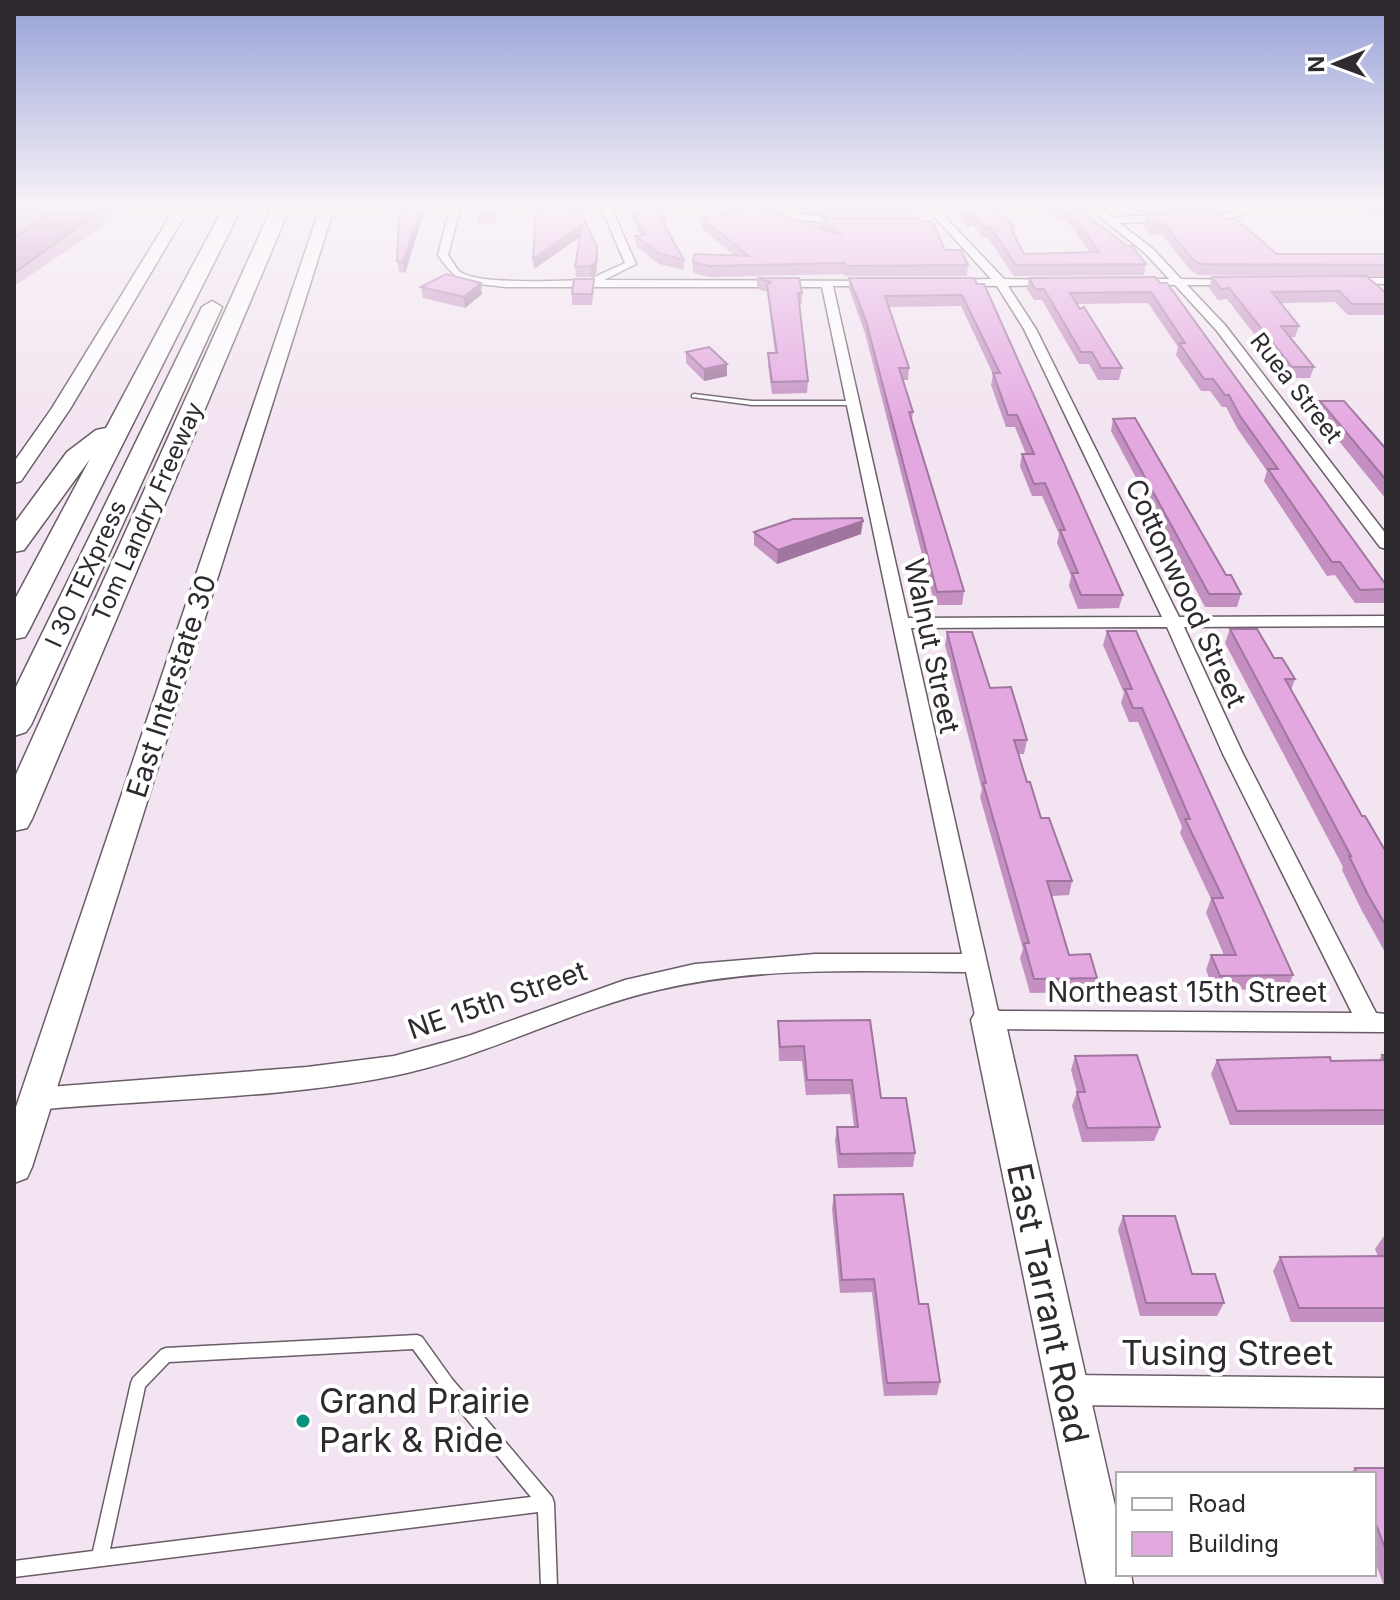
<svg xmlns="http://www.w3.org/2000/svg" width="1400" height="1600" font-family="Inter,sans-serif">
  <rect width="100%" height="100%" fill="#f2e4f0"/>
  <polygon fill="#cea6cb" points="14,205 125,205 116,218 14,286"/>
  <polygon fill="#bf85bc" stroke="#946a92" stroke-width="2" points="60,205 108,205 14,273 14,238"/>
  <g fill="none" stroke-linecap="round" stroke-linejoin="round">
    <g stroke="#695d68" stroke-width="3">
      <g id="lane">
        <polygon points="694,394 752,401 853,401 856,403 853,405 752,405 692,397 692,395"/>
        <path d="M417 1335 422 1337 452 1379 552 1497 554 1503 557 1586H541L538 1512 14 1577V1561L93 1551 131 1383 133 1378 161 1350 166 1348ZM413 1349 442 1389 531 1497 110 1549 145 1387 169 1362Z"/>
      </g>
    </g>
    <g stroke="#695d68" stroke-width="3">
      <g id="street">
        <path d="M451 205H461L448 255C452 260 455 267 459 271 476 286 568 280 593 280L594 277 625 263 600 205H610L636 264 604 280 878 281 880 283 874 286H833L908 618 1162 617 1024 329 997 286 946 285 944 283 950 280 991 279 924 205H934L1004 279 1058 280 1060 282 1054 285 1008 286 1036 329 1179 617 1386 616V626L1184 627 1243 754 1376 1013 1386 1014V1032L988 1029 980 1027 976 1020 966 972C863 971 759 966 658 990 567 1011 484 1058 393 1076 279 1099 152 1099 36 1110L27 1106 23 1099 27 1092 36 1088 307 1067 394 1056 471 1035 625 980 695 964 815 954H962L822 287H505C469 282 459 287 438 255ZM1167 627 1223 754 1352 1013 998 1011 911 628Z"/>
        <polygon points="763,205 776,205 801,214 854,221 849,224 799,220"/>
        <polygon points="1085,205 1096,205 1112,217 1230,213 1240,205 1250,205 1249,211 1232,219 1119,223 1153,249 1181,279 1242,280 1244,282 1238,285 1187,285 1225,325 1386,534 1386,549 1380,547 1217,331 1175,285 1130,284 1128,282 1134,279 1169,279 1145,253"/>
        <polygon points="1346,278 1386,278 1386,284 1342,283 1342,279"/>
        <polygon points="1066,1375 1386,1378 1386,1408 1066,1405 1055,1401 1051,1390 1055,1379"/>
      </g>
    </g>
    <g stroke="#695d68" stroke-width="3">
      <g id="secondary">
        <polygon points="177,205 191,205 70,409 21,481 14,483 14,462 52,408"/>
        <polygon points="321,205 335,205 32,1167 27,1178 14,1183 14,1113"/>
        <polygon points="988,1007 1000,1011 1005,1020 1118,1519 1118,1574 1131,1574 1133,1586 1087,1586 971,1020 976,1011"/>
      </g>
    </g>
    <g stroke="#695d68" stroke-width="3">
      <g id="highway">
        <polygon points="225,205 243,205 29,630 25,637 14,639 14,601 90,459 24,550 14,552 14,524 67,452 96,430 106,428"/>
        <polygon points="273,205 291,205 32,819 27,828 14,831 14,779"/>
        <polygon points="212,301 222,307 31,725 26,732 14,736 14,691 202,307"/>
      </g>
    </g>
    <use href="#lane" fill="#fff" fill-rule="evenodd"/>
    <use href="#street" fill="#fff" fill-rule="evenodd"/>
    <use href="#secondary" fill="#fff" fill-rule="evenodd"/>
    <use href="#highway" fill="#fff" fill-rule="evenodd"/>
  </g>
  <g fill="#c490c2">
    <polygon points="391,205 424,205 425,210 405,273 399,272 397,261 403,206 392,206"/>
    <polygon points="478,205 498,205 494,224 478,224"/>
    <polygon points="625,205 656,205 665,221 665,226 684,260 684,270 659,264 636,246 635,236 641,236"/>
    <polygon points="715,205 753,205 821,228 822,218 921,221 945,250 968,265 967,276 845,276 844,274 709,277 693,273 693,262 735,256 701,228 701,218 726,214"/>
    <polygon points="793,205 914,205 915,206 914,216 821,215 797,209"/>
    <polygon points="952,205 990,205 1015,227 1014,234 1024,254 1090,253 1067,221 1058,221 1038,205 1080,205 1085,213 1146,264 1144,275 1014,276 988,238 983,238 973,225 967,228"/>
    <polygon points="1118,205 1206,205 1205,211 1134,213 1130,208"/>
    <polygon points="1354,205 1386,205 1386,215 1366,215"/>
    <polygon points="575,209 597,247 598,257 596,273 591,277 576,277 575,267 580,237 534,269"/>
    <polygon points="1146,215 1226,219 1277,254 1386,254 1386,276 1198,275 1191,271 1162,235 1151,235 1144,225"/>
    <polygon points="1155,277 1386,585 1386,597 1384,603 1355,603 1335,575 1327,576 1264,481 1267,471 1237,428 1226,407 1222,407 1210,391 1201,391 1176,355 1178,347 1148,303 1076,304 1122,368 1119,380 1098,380 1089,364 1079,364 1042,300 1034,300 1027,289 1029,278"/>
    <polygon points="1212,277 1386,293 1386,315 1348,315 1335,302 1281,303 1299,326 1295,337 1290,337 1314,367 1310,378 1288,378 1227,299 1218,300 1209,288"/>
    <polygon points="757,278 799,278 802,293 802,304 799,304 808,381 807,393 772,394 768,365 768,353 775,353 767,292 757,289"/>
    <polygon points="849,278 974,278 1123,595 1119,608 1078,609 1069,586 1071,576 1057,543 1059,534 1042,496 1032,496 1020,466 1022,454 1026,454 1015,427 1006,427 991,385 993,374 961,306 888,307 909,368 908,380 903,380 913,412 912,420 964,591 962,605 935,605 865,333 849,289"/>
    <polygon points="421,287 482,294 465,308 423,298"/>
    <polygon points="594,290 592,305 572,305 572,294"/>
    <polygon points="686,352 727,376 704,381 686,363"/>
    <polygon points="1320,401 1386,449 1386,499 1316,413"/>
    <polygon points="1113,419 1226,575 1241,594 1237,607 1205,607 1111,431"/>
    <polygon points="754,532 861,534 777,564 754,545"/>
    <polygon points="1230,629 1274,658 1295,679 1291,690 1362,816 1386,852 1386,954 1361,909 1342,870 1343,867 1225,643"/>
    <polygon points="1107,631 1293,975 1287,989 1214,990 1206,970 1211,955 1224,955 1206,913 1211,899 1180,833 1182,827 1138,722 1129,722 1121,703 1124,693 1103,645"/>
    <polygon points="947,632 990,688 1027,740 1024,754 1019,754 1027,782 1041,818 1072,881 1069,895 1052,896 1069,955 1097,978 1093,992 1030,993 1020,958 1023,949 980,797 982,790 945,645"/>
    <polygon points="778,1021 881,1098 915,1153 913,1167 838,1168 835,1141 837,1127 854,1127 850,1094 806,1095 802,1061 779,1061 778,1036"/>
    <polygon points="1382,1055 1386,1055 1386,1125 1230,1125 1211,1074 1217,1060 1379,1060"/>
    <polygon points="1075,1056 1160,1127 1154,1141 1082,1142 1072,1106 1077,1092 1071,1070"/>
    <polygon points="834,1195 919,1304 940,1382 937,1395 884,1396 872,1292 840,1293 832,1209"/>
    <polygon points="1123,1216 1192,1274 1224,1303 1217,1316 1140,1316 1118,1230"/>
    <polygon points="1384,1236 1386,1236 1386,1322 1291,1322 1273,1271 1280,1257 1378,1256 1375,1249"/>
    <polygon points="1355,1468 1386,1468 1386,1586 1384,1586 1374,1559 1374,1474 1350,1474"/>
  </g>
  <g fill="#a0769e">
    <polygon points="422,205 424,205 425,210 405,273 403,262"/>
    <polygon points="495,205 498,205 494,224 493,214"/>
    <polygon points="974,215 973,225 967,228 968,218"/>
    <polygon points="582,225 582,235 534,269 533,259"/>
    <polygon points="597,247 598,257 596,273 591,277 590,266"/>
    <polygon points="481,283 482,294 465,308 464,297"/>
    <polygon points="727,364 727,376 704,381 704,369"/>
    <polygon points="863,521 861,534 777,564 778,550"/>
  </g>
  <g fill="#e4a8e1" stroke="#a0769e" stroke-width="2">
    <polygon points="403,205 422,205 403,262 397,261 399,215"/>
    <polygon points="478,205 495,205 493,214 477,214"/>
    <polygon points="542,205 573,205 572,209 579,209 597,247 596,262 590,266 575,267 582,225 533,259 536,211 540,211"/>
    <polygon points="629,205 656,205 665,221 662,221 684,260 659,253 635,236 645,235"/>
    <polygon points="727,205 753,205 842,235 822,218 920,218 921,221 932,221 945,250 961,250 968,265 846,266 845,263 709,266 693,262 694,254 749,256 701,218 737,213"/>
    <polygon points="822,205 914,205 915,206"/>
    <polygon points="960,205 990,205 1015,227 1010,227 1024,254 1099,252 1068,210 1060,211 1052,205 1080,205 1085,209 1080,210 1127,246 1132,246 1146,264 1016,265 990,227 984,227 974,215 968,218"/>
    <polygon points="1219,212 1226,219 1236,219 1277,254 1386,254 1386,265 1201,264 1194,261 1164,224 1153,224 1146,215"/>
    <polygon points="446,274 481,283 464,297 421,287"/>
    <polygon points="1366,276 1386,293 1386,304 1352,304 1339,291 1272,292 1299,326 1281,326 1314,367 1292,367 1229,288 1221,289 1212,277"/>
    <polygon points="1155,277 1160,283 1167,283 1386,585 1386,589 1360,590 1340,562 1332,562 1268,469 1278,469 1240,416 1229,395 1225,395 1213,379 1204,379 1179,343 1185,343 1151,292 1070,293 1080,309 1084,307 1122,368 1101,368 1092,352 1081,352 1044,289 1035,289 1029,278"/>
    <polygon points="757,278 799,278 802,293 798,293 808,381 772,382 768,353 777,353 767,285 771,282"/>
    <polygon points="849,278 974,278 977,284 984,284 1123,595 1081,595 1072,573 1078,573 1060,530 1065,530 1045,483 1034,484 1022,454 1034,454 1017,415 1008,415 993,373 1000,373 962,295 885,296 909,368 899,368 913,412 909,412 964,591 937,592 866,321"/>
    <polygon points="574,279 594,279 592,294 572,294"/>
    <polygon points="709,347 727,364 704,369 686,352"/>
    <polygon points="1320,401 1344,401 1386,449 1386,480"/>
    <polygon points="1135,418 1226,575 1231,575 1241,594 1209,594 1113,419"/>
    <polygon points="862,518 863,521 778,550 754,532 793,519"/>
    <polygon points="1230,629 1257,629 1274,658 1282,658 1295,679 1285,679 1362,816 1365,816 1386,852 1386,926 1368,895 1349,856 1351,856"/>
    <polygon points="1107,631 1136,631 1293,975 1220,976 1211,955 1236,955 1212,898 1223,898 1185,819 1190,819 1142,708 1133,708 1125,689 1132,689"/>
    <polygon points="947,632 972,632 990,688 1011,687 1027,740 1014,740 1027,782 1030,782 1041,818 1049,818 1072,881 1047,881 1069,955 1090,954 1097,978 1034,979 1024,943 1029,943 983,783 986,783"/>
    <polygon points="870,1020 881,1098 906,1098 915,1153 840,1154 837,1127 858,1127 852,1080 807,1080 804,1046 780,1047 778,1021"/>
    <polygon points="1137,1055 1160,1127 1087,1128 1077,1092 1085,1092 1075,1056"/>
    <polygon points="1382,1055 1386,1055 1386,1110 1237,1111 1217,1060 1330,1057 1331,1061 1384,1060"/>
    <polygon points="903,1194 919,1304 928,1304 940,1382 887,1383 874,1279 842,1280 834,1195"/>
    <polygon points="1123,1216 1175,1216 1192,1274 1215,1274 1224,1303 1146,1303"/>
    <polygon points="1386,1256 1386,1308 1299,1308 1280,1257"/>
    <polygon points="1355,1468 1386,1468 1386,1551 1374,1519 1374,1474 1357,1474"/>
  </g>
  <linearGradient id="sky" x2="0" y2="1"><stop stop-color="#97a1d6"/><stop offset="0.48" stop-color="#f9f3f8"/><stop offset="1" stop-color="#f9f3f8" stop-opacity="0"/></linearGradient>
  <rect width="1400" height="429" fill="url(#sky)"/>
  <circle fill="#08937f" stroke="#fff" stroke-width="3" cx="303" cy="1421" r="8"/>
  <g text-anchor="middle" stroke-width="8" stroke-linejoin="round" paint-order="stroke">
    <g font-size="24" fill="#2f2a2f" stroke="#fff">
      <text transform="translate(1296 388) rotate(52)" y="8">Ruea Street</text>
      <text transform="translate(148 512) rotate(-66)" y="8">Tom Landry Freeway</text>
      <text transform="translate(86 574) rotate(-65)" y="8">I 30 TEXpress</text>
    </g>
    <g font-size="28" fill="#2f2a2f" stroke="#fff">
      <text transform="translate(1186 593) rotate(65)" y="10">Cottonwood Street</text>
      <text transform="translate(932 646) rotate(78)" y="10">Walnut Street</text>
      <text transform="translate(171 686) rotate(-72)" y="10">East Interstate 30</text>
      <text x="1187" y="1002">Northeast 15th Street</text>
      <text transform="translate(497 1000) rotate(-19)" y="10">NE 15th Street</text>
    </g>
    <g font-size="34" fill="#2f2a2f" stroke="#fff">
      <text transform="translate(1048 1303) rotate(78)" y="12">East Tarrant Road</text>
      <text x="1227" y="1365">Tusing Street</text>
    </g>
    <g font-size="34" fill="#2f2a2f" stroke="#fff" text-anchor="start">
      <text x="319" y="1413">Grand Prairie<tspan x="319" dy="39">Park &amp; Ride</tspan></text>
    </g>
  </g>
  <rect width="1400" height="1600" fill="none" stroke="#2f2a2f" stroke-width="32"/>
  <rect x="1116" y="1472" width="260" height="104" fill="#ffffff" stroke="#acaaac" stroke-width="2"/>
  <rect x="1132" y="1498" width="40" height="12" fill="#ffffff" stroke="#acaaac" stroke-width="2"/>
  <text x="1188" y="1512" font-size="24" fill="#2f2a2f">Road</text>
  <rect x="1132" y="1532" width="40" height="24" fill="#e4a8e1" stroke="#acaaac" stroke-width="2"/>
  <text x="1188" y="1552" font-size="24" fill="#2f2a2f">Building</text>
  <g transform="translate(1336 64) rotate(269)" stroke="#ffffff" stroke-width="6" paint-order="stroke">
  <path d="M0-6L14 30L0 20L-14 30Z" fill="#2f2a2f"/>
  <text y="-12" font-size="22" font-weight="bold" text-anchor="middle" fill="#2f2a2f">N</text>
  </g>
</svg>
